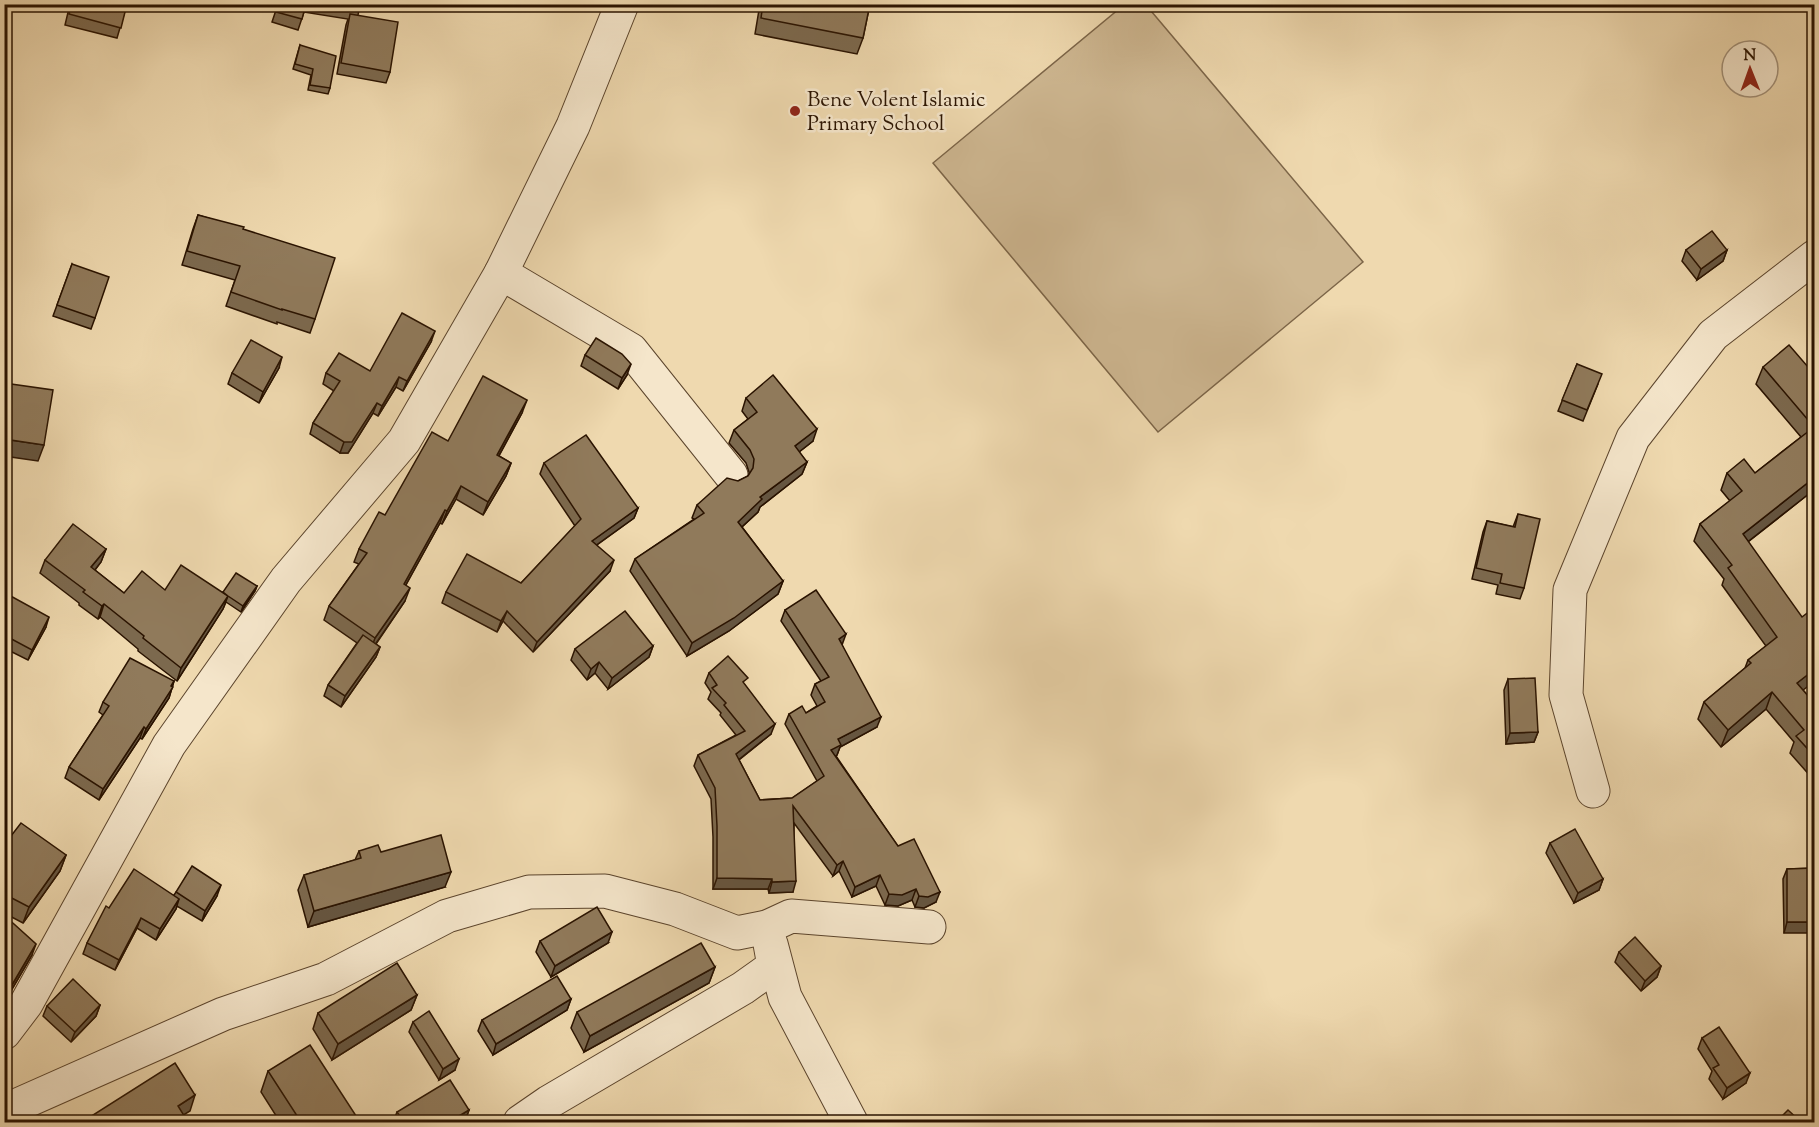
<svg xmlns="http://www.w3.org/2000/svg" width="1819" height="1127" font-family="'Sorts Mill Goudy',serif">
  <rect width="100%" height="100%" fill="#efd9af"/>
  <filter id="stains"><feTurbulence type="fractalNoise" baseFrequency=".00333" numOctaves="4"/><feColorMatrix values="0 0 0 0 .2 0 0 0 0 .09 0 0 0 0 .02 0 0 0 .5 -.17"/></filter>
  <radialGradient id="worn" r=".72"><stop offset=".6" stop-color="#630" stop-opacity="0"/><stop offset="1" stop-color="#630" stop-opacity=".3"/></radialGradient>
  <polygon fill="#ceb791" stroke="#7c6548" stroke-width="1.5" points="1125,4 1146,5 1363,262 1158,432 933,163"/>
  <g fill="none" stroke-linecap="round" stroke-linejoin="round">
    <g stroke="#5b442c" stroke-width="35">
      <g id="minor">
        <polyline points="501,273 631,350 731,475"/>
        <polyline points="1593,791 1566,695 1570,590 1633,438 1713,335 1814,257"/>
        <polyline points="771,944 785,997 851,1122"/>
        <polyline points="4,1033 26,1004 169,745 286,580 404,441 501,273 573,126 622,4"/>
        <polyline points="4,1111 223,1014 326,979 447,916 529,892 605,891 675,909 737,933 767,927 791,916 929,927"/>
        <polyline points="520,1122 549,1102 743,988 774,966 767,927"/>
      </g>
    </g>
    <use href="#minor" stroke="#f5e6cb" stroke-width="33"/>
  </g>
  <g fill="#7c694e" stroke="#2a1300" stroke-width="1.5">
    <polygon points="70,4 127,4 117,38 65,25"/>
    <polygon points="278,4 360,4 358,15 390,72 386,83 337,74 346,25 348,19 304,12 298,30 272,22"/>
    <polygon points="760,4 870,4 863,38 857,54 755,34"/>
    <polygon points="300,45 330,88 328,94 308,90 311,75 293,69"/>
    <polygon points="198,215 243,229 315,319 310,333 277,322 277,324 226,306 235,280 182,265 193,229"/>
    <polygon points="1686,250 1727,250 1723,261 1697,280 1682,261"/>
    <polygon points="72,264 95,318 91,329 53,316"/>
    <polygon points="431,342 403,391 396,387 378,416 373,413 348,453 340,453 310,434 313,423 334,391 323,384 326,373 370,371"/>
    <polygon points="585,355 627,375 618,389 581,366"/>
    <polygon points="1577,364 1598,384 1583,421 1558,411"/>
    <polygon points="1763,367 1814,374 1815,373 1815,489 1748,542 1803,690 1815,704 1815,776 1812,778 1790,753 1794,742 1766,709 1721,747 1698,719 1704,702 1745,668 1748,660 1766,646 1722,585 1724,579 1694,541 1700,524 1730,501 1721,490 1727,473 1755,473 1801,437 1756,384"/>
    <polygon points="279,368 259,403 228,384 232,373"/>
    <polygon points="746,398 813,441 799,452 807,462 802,474 760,507 758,512 742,527 783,581 778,594 729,631 687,656 630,571 635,559 694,519 692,518 697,505 738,481 748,476 749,474 749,472 746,463 729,443 734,430 748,419 742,411"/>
    <polygon points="522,413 499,456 511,463 506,476 483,515 456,499 442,524 440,523 406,585 405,601 376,644 380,647 376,657 341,707 324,696 328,685 357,643 324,620 329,606 359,564 354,562 359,549 385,515 448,441"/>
    <polygon points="544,463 638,508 634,518 597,545 610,571 533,652 503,621 497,632 442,603 446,592 521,583 575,526 540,474"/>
    <polygon points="1518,514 1524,588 1520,599 1496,594 1498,585 1472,579 1483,532 1487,521 1513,527"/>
    <polygon points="106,549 101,562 95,570 124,593 165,590 223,592 257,586 255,591 241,612 226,602 223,609 177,681 138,651 138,649 100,617 98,619 79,605 79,603 40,573 45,560"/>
    <polygon points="4,598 46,627 28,660 4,648"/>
    <polygon points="785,610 842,645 877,727 840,747 837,755 836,756 936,902 924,908 915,907 912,900 898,906 885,905 876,886 852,897 839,871 833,876 794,823 793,892 769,893 768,889 713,889 713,837 711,799 694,766 698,755 736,735 720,715 721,713 708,699 711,692 705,683 709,673 745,685 771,734 739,760 760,800 792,798 817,781 785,724 789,714 806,713 817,706 811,695 815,684 821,681 781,621"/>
    <polygon points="653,646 649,657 608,689 595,673 587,680 571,660 575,649"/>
    <polygon points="1508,679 1538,732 1534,742 1506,744 1504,690"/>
    <polygon points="174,681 169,698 142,739 140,738 99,800 65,778 69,767 103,715 99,712 103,702"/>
    <polygon points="1550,843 1603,879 1599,890 1574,903 1546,853"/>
    <polygon points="4,845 66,855 60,871 23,923 4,913"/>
    <polygon points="359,851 381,852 445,887 308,927 298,890 304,875 355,860"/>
    <polygon points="1815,868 1784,933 1783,879 1787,869"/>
    <polygon points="176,892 217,896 202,921 177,906 176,909 156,940 137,928 115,970 83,954 87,943 109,908 174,895"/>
    <polygon points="4,915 32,955 5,1001"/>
    <polygon points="540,941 608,943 551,977 536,952"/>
    <polygon points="1619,952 1661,966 1657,977 1641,991 1615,962"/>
    <polygon points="715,967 709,983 584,1052 571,1028 577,1012"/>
    <polygon points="417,995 411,1010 332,1060 313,1029 318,1013"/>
    <polygon points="571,999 567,1010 493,1055 478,1031 482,1020"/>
    <polygon points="100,1005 96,1016 71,1042 43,1016 47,1006"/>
    <polygon points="413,1022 455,1070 439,1080 409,1032"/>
    <polygon points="1702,1038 1746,1083 1723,1099 1709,1079 1712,1071 1698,1049"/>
    <polygon points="268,1071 360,1122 280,1122 261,1092"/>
    <polygon points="469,1110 465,1121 462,1122 393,1122 397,1112"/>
  </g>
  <g fill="#655540" stroke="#2a1300" stroke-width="1.5">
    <polygon points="1727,250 1723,261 1697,280 1701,269"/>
    <polygon points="435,331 431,342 403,391 407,381"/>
    <polygon points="282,357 279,368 259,403 263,392"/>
    <polygon points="631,364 627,375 618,389 622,378"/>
    <polygon points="399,377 396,387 378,416 382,406"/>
    <polygon points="527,400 522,413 492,468 497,455"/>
    <polygon points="377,403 373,413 348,453 340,453 344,442"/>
    <polygon points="817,429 813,441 790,459 795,446"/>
    <polygon points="4,439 44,445 38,461 4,456"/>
    <polygon points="807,462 802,474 760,507 758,512 733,535 738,522 760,497"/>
    <polygon points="511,463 506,476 483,515 488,502"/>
    <polygon points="1815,477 1815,489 1736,551 1743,534"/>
    <polygon points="461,486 456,499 442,524 447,511"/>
    <polygon points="638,508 634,518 588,551 592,541"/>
    <polygon points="445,510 440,523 399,597 404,584"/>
    <polygon points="106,549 101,562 87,580 91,567"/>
    <polygon points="614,560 610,571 533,652 537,642"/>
    <polygon points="783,581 778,594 729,631 687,656 692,643"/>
    <polygon points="257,586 255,591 241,612 243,606"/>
    <polygon points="410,588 405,601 370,652 375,638"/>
    <polygon points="228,596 223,609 177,681 181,668"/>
    <polygon points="104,604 100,617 98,619 102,606"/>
    <polygon points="507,611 503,621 497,632 501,621"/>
    <polygon points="49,617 46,627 28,660 32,650"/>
    <polygon points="846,634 842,645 839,639"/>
    <polygon points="653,646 649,657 608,689 612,678"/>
    <polygon points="380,647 376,657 341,707 345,696"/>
    <polygon points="599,662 595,673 587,680 591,669"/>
    <polygon points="1815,669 1815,681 1790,700 1797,683"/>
    <polygon points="174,681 169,698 142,739 146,729"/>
    <polygon points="1772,692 1766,709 1721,747 1728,730"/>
    <polygon points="881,717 877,727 840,747 837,755 828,761 831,750 838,739"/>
    <polygon points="775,724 771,734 732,765 736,754"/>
    <polygon points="144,727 140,738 99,800 103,789"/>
    <polygon points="1538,732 1534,742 1506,744 1510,733"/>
    <polygon points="66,855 60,871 23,923 29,907"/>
    <polygon points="843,861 839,871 833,876 837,865"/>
    <polygon points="451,872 445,887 308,927 314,911"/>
    <polygon points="880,875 876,886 852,897 855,887"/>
    <polygon points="717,878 772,879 768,889 713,889"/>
    <polygon points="1603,879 1599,890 1574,903 1578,893"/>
    <polygon points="796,881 793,892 769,893 772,882"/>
    <polygon points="221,885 217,896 202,921 205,911"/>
    <polygon points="916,889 912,900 898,906 885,905 889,894"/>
    <polygon points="940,892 936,902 924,908 915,907 919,896"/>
    <polygon points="179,899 176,909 156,940 160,929"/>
    <polygon points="141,918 137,928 115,970 119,960"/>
    <polygon points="1787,922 1815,922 1815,933 1784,933"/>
    <polygon points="612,932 608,943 551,977 555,966"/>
    <polygon points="36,944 32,955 5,1001 9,990"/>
    <polygon points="1661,966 1657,977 1641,991 1645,981"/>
    <polygon points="715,967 709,983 584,1052 590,1036"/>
    <polygon points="417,995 411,1010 332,1060 338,1044"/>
    <polygon points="571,999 567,1010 493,1055 496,1044"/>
    <polygon points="100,1005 96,1016 71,1042 75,1032"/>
    <polygon points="459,1059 455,1070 439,1080 443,1069"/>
    <polygon points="1750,1073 1746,1083 1723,1099 1727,1088"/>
    <polygon points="195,1095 190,1111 172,1122 178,1106"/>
    <polygon points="469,1110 465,1121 462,1122 449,1122"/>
  </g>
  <g fill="#907a5b" stroke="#2a1300" stroke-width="1.5">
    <polygon points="71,4 127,4 121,28 69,14"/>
    <polygon points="278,4 306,4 302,19 276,12"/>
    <polygon points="324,4 360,4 360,10"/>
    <polygon points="763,4 870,4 863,38 761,18"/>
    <polygon points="350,14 398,22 390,72 341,63"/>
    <polygon points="300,45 336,56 330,88 310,85 313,69 295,64"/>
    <polygon points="198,215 244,227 243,229 335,258 315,319 282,309 282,310 231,292 240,266 187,251"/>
    <polygon points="1712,231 1727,250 1701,269 1686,250"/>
    <polygon points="72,264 109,277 95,318 57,305"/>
    <polygon points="402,313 435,331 407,381 399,377 382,406 377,403 352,442 344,442 313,423 340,381 326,373 339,353 370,371"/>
    <polygon points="596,338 622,354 631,364 622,378 585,355"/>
    <polygon points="251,340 282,357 263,392 232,373"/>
    <polygon points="1789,345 1814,374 1815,373 1815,477 1743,534 1802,617 1815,607 1815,669 1797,683 1815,704 1815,757 1796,736 1804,730 1772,692 1728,730 1704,702 1751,663 1748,660 1777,637 1728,568 1732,565 1700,524 1742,491 1727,473 1744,459 1755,473 1814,427 1763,367"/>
    <polygon points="1577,364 1602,374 1587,410 1562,400"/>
    <polygon points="773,375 817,429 795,446 807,462 760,497 762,499 738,522 783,581 734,618 692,643 635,559 704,513 697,505 727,478 738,481 748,476 753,468 754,459 750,450 734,430 757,412 746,398"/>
    <polygon points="483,376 527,400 497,455 511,463 488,502 461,486 447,511 445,510 404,584 410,588 375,638 329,606 367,553 359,549 379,512 385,515 432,432 448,441"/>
    <polygon points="4,383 53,390 44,445 4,439"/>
    <polygon points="586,435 638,508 592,541 614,560 537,642 507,611 501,621 446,592 467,554 521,583 581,519 544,463"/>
    <polygon points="1518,514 1540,519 1524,588 1500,583 1502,574 1476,568 1487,521 1515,527"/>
    <polygon points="73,524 106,549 91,567 124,593 142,571 165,590 181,565 228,596 181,668 143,638 144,636 104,604 102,606 83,592 85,590 45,560"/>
    <polygon points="236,573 257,586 243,606 228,596 223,592"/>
    <polygon points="816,590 846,634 839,639 881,717 838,739 841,745 831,750 898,846 914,839 940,892 928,897 919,896 916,889 902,895 889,894 880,875 855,887 843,861 837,865 793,806 796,881 772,882 772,879 717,878 717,826 715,788 698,755 745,731 724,705 726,703 712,688 717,685 709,673 728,656 748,678 743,682 775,724 736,754 760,800 792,798 824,776 789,714 802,706 806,713 825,702 815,684 829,677 785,610"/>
    <polygon points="7,594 49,617 32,650 4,635 4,598"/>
    <polygon points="625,611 653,646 612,678 599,662 591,669 575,649"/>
    <polygon points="363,635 380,647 345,696 328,685"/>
    <polygon points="130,658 174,681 171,686 173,687 146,729 144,727 103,789 69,767 109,706 103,702"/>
    <polygon points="1535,678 1538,732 1510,733 1508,679"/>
    <polygon points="21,823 66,855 29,907 4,894 4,845"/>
    <polygon points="1575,829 1603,879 1578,893 1550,843"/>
    <polygon points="441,835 451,872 314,911 304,875 361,858 359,851 378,845 381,852"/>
    <polygon points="192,866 221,885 205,911 176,892"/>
    <polygon points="1815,868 1815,922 1787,922 1787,869"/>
    <polygon points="134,869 179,899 160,929 141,918 119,960 87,943 106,906 109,908"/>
    <polygon points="597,907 612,932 555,966 540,941"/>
    <polygon points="4,915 36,944 9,990 4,988"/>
    <polygon points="1635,937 1661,966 1645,981 1619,952"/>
    <polygon points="701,943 715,967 590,1036 577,1012"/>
    <polygon points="397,963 417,995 338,1044 318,1013"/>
    <polygon points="557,976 571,999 496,1044 482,1020"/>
    <polygon points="73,979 100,1005 75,1032 47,1006"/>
    <polygon points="429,1011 459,1059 443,1069 413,1022"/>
    <polygon points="1719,1027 1750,1073 1727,1088 1713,1068 1719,1065 1702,1038"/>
    <polygon points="310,1045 360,1122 301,1122 268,1071"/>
    <polygon points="175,1063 195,1095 178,1106 188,1122 82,1122"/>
    <polygon points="450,1080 469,1110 449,1122 404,1122 397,1112"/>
    <polygon points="1788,1110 1801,1122 1776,1122"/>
  </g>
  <circle fill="#8f2418" stroke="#f5e6cb" stroke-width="2" cx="795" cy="111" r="6"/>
  <g text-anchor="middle" stroke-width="5" stroke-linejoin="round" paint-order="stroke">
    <g font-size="21" fill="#2a1300" stroke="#f5e6cb" text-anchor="start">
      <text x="807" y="106">Bene Volent Islamic<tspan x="807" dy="24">Primary School</tspan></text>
    </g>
  </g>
  <rect width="1819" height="1127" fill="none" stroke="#efd9af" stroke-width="24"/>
  <rect x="6" y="6" width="1807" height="1115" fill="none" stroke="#2a1300" stroke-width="3"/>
  <rect x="12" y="12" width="1795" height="1103" fill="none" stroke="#2a1300" stroke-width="1.5"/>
  <g transform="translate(1750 69) rotate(359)"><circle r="28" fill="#f5e6cb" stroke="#a4927a" stroke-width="1.5"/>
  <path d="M0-4.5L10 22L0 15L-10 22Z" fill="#8f2418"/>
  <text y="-9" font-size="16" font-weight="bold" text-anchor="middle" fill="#2a1300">N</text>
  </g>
  <rect width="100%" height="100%" filter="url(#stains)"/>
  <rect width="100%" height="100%" fill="url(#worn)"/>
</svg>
